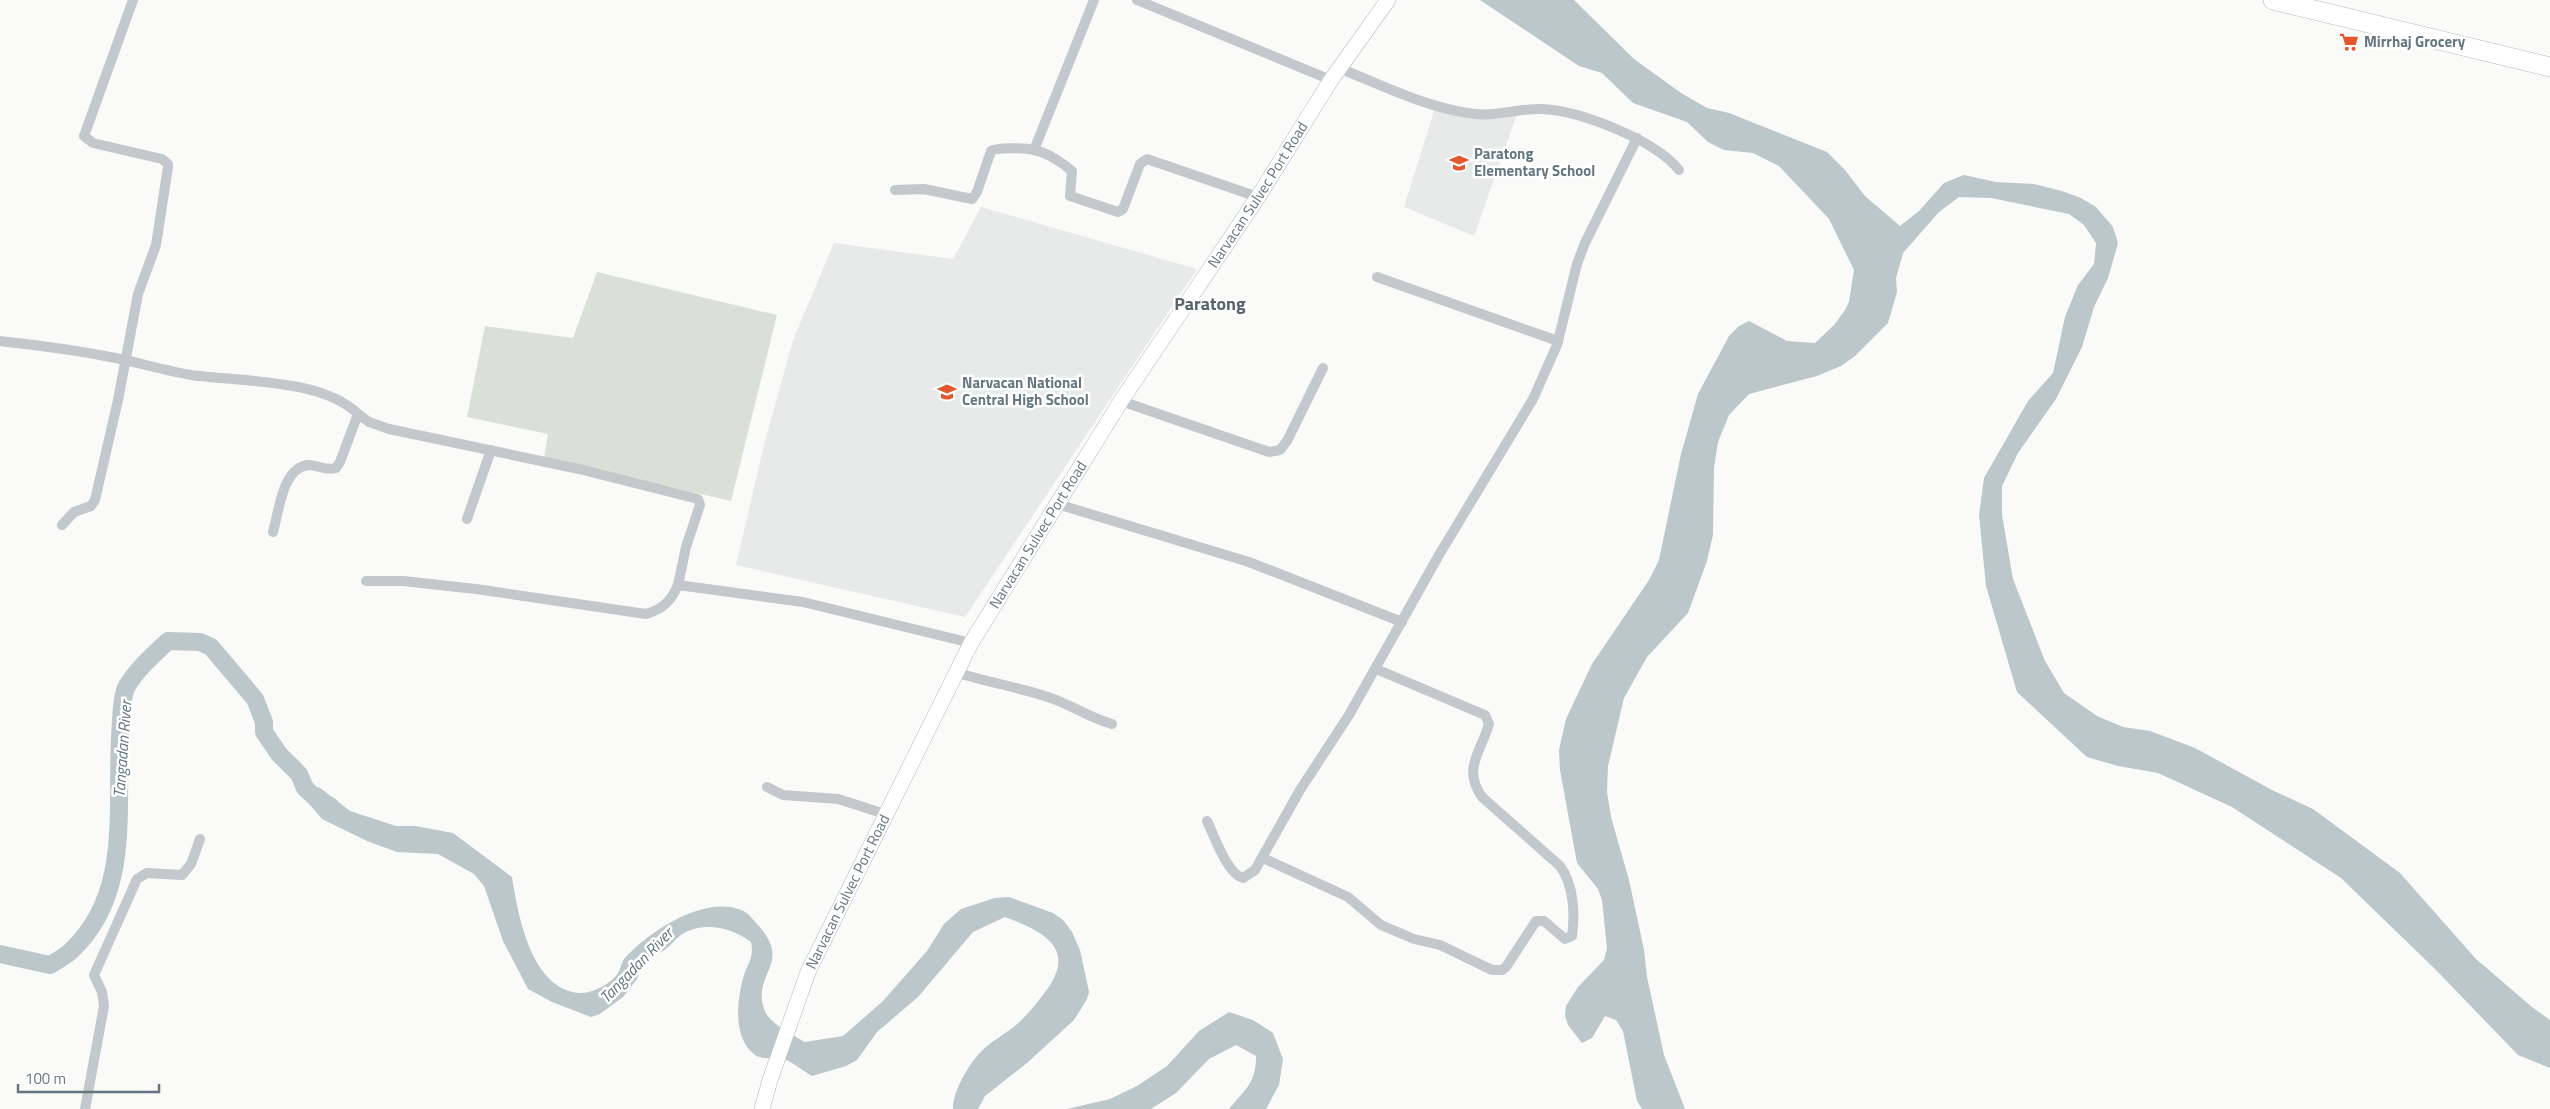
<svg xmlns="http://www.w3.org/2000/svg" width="2550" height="1109" font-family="'Titillium Web',sans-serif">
  <rect width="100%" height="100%" fill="#fafaf8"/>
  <g fill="#e8e9e9">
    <polygon points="1435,108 1517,114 1474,236 1404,207"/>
    <polygon points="981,207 1197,269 965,617 736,565 764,445 793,340 834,243 953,259"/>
  </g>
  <polygon fill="#dadfd7" points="597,272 777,315 731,501 544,458 548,434 467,417 485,326 573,338"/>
  <g fill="#bbc7cb">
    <polygon points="1480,0 1574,0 1634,59 1681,93 1707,108 1729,113 1827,152 1845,170 1865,196 1900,226 1919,211 1944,183 1964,175 1996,182 2034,184 2062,191 2081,198 2096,207 2113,227 2118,243 2108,278 2094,307 2082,347 2056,399 2018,453 2002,486 2002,515 2013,579 2045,661 2064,693 2097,716 2123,727 2150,731 2195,748 2272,790 2313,809 2400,873 2476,959 2532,1007 2550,1020 2550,1068 2518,1055 2435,969 2341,878 2232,807 2158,773 2118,766 2087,757 2017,692 1986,586 1979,515 1984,478 2028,401 2053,373 2065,317 2078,285 2094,264 2096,243 2084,225 2069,214 1991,198 1959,197 1939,212 1903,253 1896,278 1897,292 1888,323 1855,356 1841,366 1817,376 1749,394 1729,415 1718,442 1714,468 1713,535 1707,561 1688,613 1647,657 1624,698 1608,766 1607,792 1611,817 1629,880 1644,950 1647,977 1664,1055 1685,1109 1642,1109 1637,1101 1623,1031 1616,1020 1605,1016 1592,1038 1582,1043 1568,1025 1565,1016 1566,1006 1578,987 1604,960 1607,948 1602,900 1598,889 1577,863 1560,770 1559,750 1566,719 1592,664 1649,580 1659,560 1681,454 1698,394 1729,336 1739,326 1749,321 1787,341 1815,343 1835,324 1845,310 1849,302 1854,270 1829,219 1779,166 1753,153 1724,150 1708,142 1687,122 1633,103 1602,73 1579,66"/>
    <path d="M319 787 350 811 396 826H415L453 833 512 877C518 915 531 989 579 993 591 994 608 985 616 976 620 972 621 964 624 959 648 932 704 895 741 910 748 912 753 920 758 925 793 964 752 973 764 1009 769 1024 793 1035 805 1042L843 1036 882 1002 927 951 944 924 961 909 995 898 1009 897 1053 913 1063 920 1072 932 1080 950 1089 992 1087 999 1074 1020 1027 1063 985 1096 978 1109H953C953 1089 971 1060 986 1047 994 1040 1003 1035 1011 1029 1023 1020 1033 1008 1042 996 1079 951 1048 933 1005 917L973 932 918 997 877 1032 857 1060 846 1066 812 1076C805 1072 792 1062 786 1060 777 1058 763 1060 755 1055 732 1038 737 999 744 975 749 961 754 957 751 942 731 927 702 921 681 935 674 940 670 947 663 951 658 955 651 956 645 959L637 979 623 997 600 1014 591 1017 552 1002 528 989 503 941 484 886 474 874 438 854 397 852 367 841 322 819 306 800Z"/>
    <path d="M1229 1012 1253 1020 1273 1033 1283 1059 1279 1085 1266 1109H1229C1245 1089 1256 1084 1256 1056L1236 1045 1209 1059 1176 1093 1151 1109H1067L1110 1099 1137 1086 1167 1066 1199 1031Z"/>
  </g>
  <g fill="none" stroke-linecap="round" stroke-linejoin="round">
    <path stroke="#bbc7cb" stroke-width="18" d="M0 954 50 965C57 961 66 956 72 950 131 894 116 812 120 738 121 725 121 696 127 686 138 668 154 654 168 641L200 642 211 647 255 699 264 722V732L279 754 299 774 305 788 321 803 330 806"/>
    <g stroke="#b3babf" stroke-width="16">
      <g id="secondary">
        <path id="s1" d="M762 1109 770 1080 808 972 971 643 1121 401 1258 197 1331 80 1388 0"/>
      </g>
    </g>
    <g stroke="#b4b9bd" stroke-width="20">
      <polyline id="highway" points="2273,0 2550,67"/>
    </g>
    <g stroke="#c3c8cc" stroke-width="10">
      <polyline points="1137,0 1331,80"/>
      <path d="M1339 68C1381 85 1423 106 1468 113 1493 118 1518 108 1543 109 1581 111 1655 140 1679 170"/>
      <polyline points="1034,150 1094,0"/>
      <path d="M895 190 924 189 972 199 977 192 991 151C997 147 1026 148 1034 150 1046 152 1063 163 1072 171L1070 196 1118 212 1123 209 1140 164 1147 159 1258 197"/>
      <polyline points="1377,277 1558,341"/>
      <path d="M0 341C35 345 71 349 105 356 134 361 162 370 191 375 239 382 321 378 358 414L340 462 336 468C326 471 318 465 308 465 282 468 279 512 273 532"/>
      <polyline points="1121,401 1269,452 1280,450 1287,441 1323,368"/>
      <polyline points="358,414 369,422 389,429 579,469 698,499 700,505 686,547 678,585 803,602 971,643"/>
      <polyline points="1057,504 1249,562 1402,622"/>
      <polyline points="467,519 491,450"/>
      <polyline points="62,525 74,512 91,506 95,500 118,400 138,294 156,245 168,167 168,164 162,159 93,143 84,136 133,0"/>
      <path d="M366 581H403L476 589 646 614C663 609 671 601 678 585"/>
      <path d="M955 672C986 682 1018 687 1048 697 1070 704 1090 718 1112 724"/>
      <polyline points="767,787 783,795 838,799 885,814"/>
      <path d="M1207 821C1214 835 1227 874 1243 878L1255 870 1300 790 1349 715 1439 555 1533 399 1557 345 1577 264 1585 243 1637 138"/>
      <path d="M1263 858 1348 897 1381 925 1414 939 1440 945 1492 970H1502L1506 967 1536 921H1544L1565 939 1572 936C1575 914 1574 885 1560 866L1482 797C1462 769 1481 752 1489 724L1485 715 1376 669"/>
      <polyline points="85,1109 104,1006 102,992 94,975 137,879 147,873 182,875 191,864 200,839"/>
    </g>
    <use href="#secondary" stroke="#fff" stroke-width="15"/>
    <use href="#highway" stroke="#fff" stroke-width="19"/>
  </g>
  <defs>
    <g id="supermarket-bare" transform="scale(1.5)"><path d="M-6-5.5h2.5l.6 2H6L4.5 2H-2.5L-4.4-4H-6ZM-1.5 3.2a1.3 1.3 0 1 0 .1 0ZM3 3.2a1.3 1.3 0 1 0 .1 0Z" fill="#e4572e" stroke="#fff" stroke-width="2.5" paint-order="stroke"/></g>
    <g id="school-bare" transform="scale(1.5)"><path d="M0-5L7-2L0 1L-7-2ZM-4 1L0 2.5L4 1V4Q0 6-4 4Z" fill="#e4572e" stroke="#fff" stroke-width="2.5" paint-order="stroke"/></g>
  </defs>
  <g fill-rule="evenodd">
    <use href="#supermarket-bare" x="2349" y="42"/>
    <use href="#school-bare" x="1459" y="163"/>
    <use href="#school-bare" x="947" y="392"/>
  </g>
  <g text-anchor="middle" stroke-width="5" stroke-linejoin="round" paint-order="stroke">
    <g font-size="15" font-weight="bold" fill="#657683" stroke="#fff" text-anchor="start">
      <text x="2364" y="47">Mirrhaj Grocery</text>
      <text x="1474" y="159">Paratong<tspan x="1474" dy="17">Elementary School</tspan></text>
      <text x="962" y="388">Narvacan National<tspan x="962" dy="17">Central High School</tspan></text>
    </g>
    <g font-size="15" fill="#657683" stroke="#fff">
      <text dy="5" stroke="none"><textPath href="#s1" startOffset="1044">Narvacan Sulvec Port Road</textPath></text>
      <text dy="5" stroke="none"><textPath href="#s1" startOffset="639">Narvacan Sulvec Port Road</textPath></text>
      <text dy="5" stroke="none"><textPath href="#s1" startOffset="234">Narvacan Sulvec Port Road</textPath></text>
    </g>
    <g font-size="16" font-style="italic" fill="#60757c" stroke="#fff">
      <text transform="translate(122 749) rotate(-86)" y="6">Tangadan River</text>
      <text transform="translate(636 965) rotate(-46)" y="6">Tangadan River</text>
    </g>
    <g font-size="18" font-weight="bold" fill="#57646e" stroke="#fff">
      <text x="1210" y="310">Paratong</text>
    </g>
  </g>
  <path d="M18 1084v8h141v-8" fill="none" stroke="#657683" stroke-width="2.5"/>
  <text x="25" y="1084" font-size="15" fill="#657683" stroke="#ffffff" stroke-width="4" paint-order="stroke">100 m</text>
</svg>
